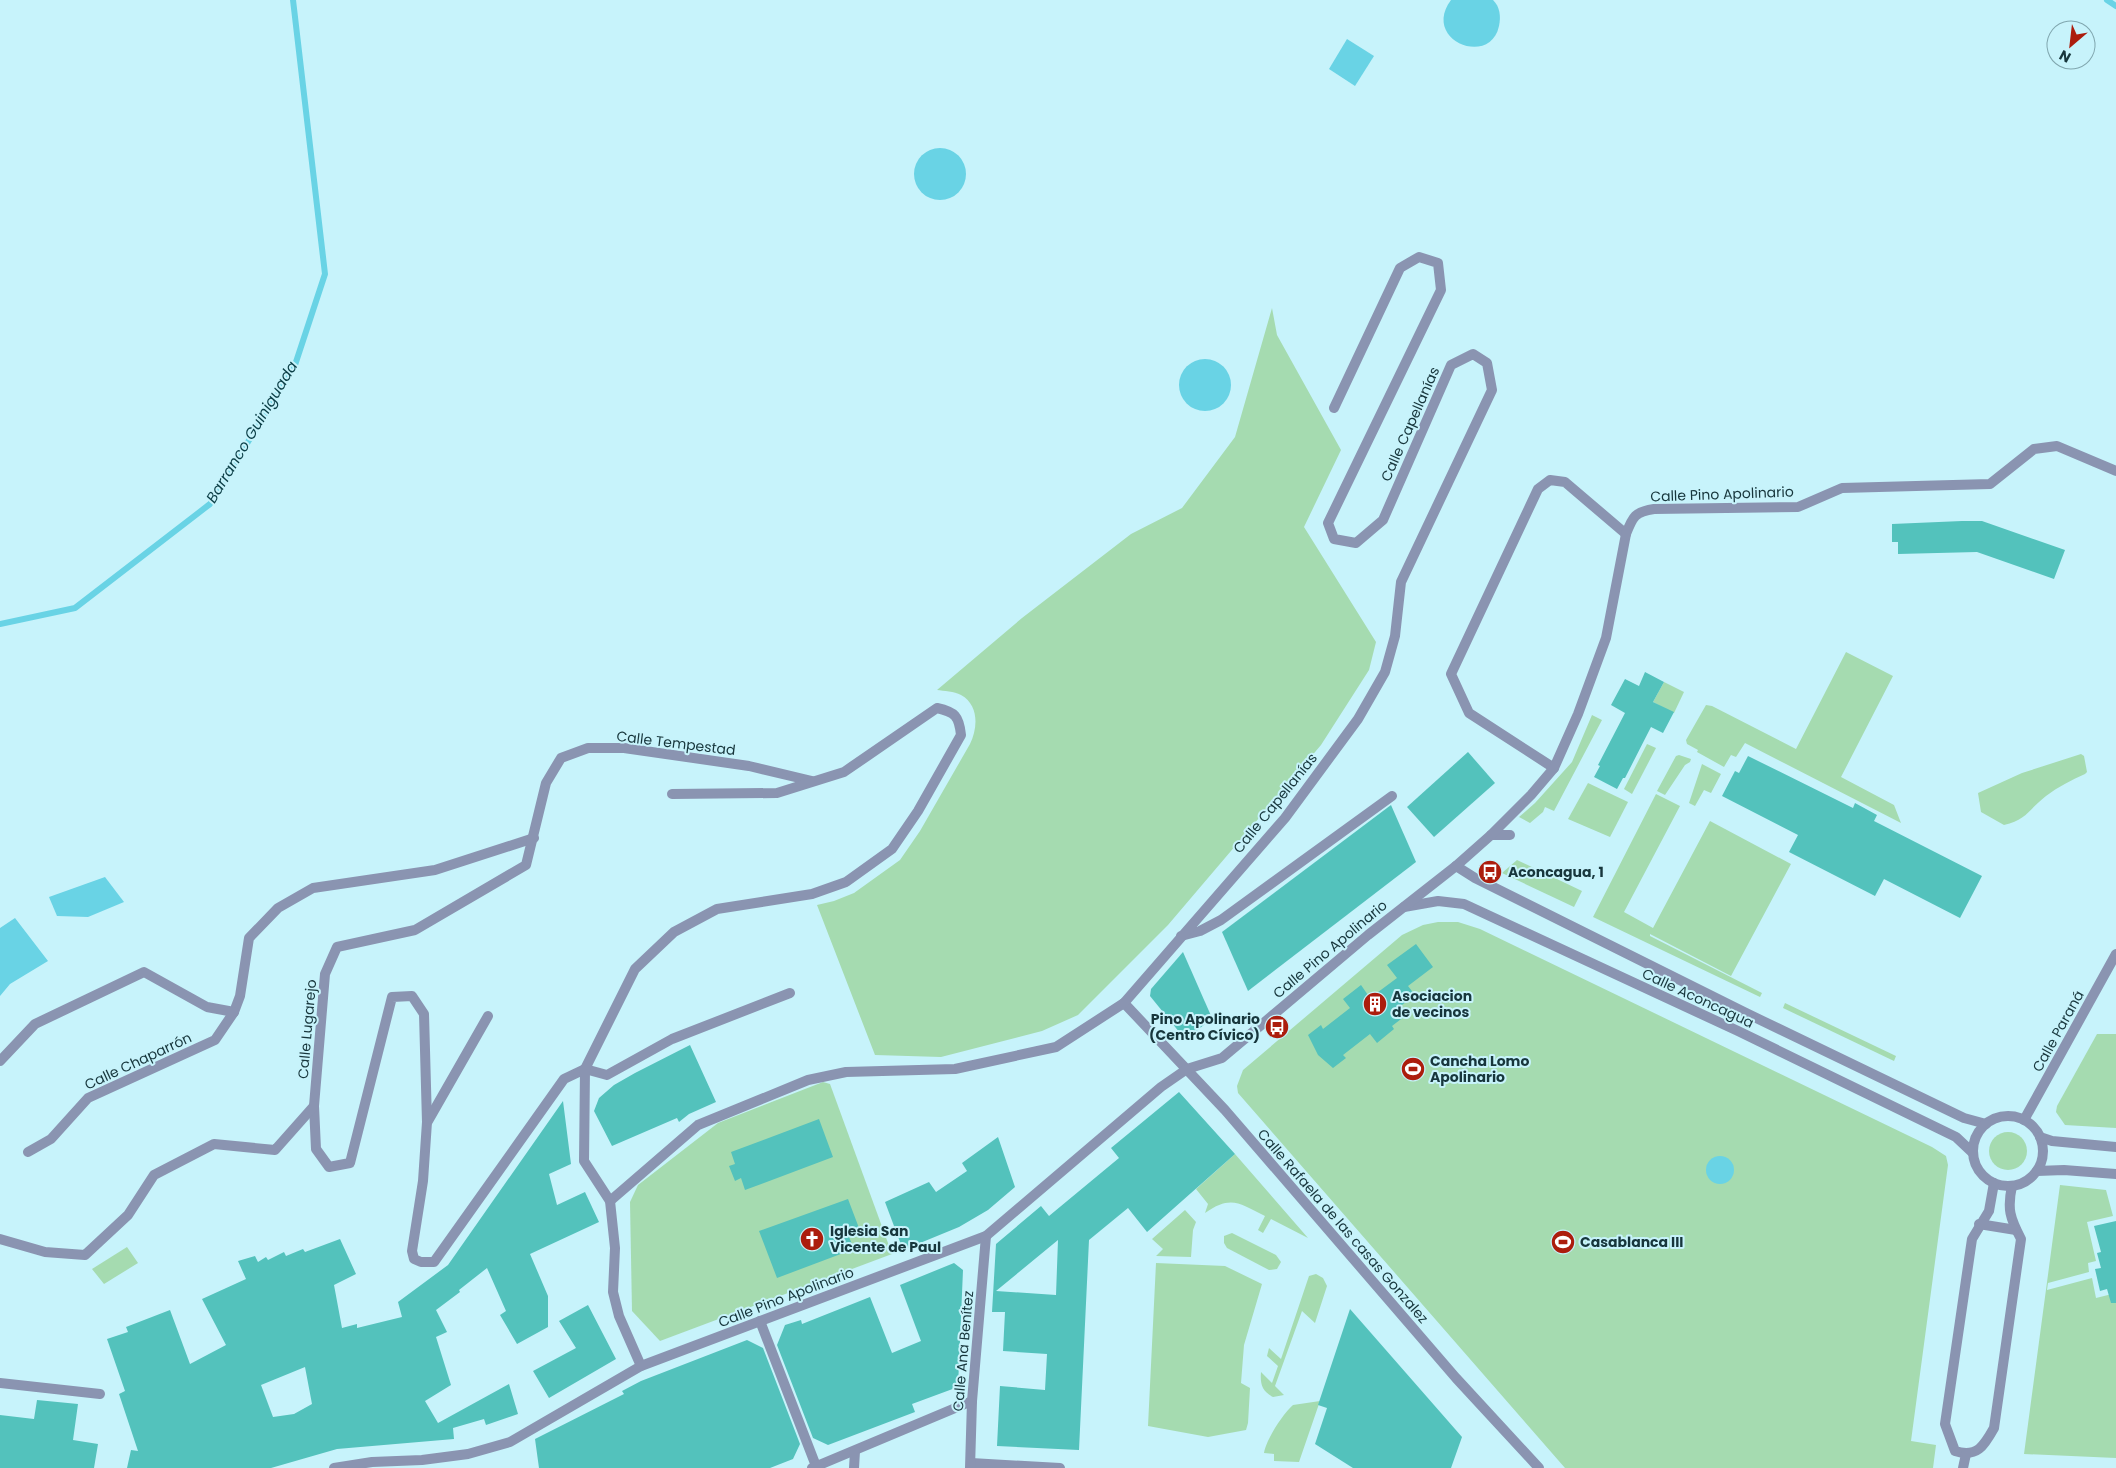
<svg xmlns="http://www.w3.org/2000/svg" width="2116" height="1468" font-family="Poppins,sans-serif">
  <rect width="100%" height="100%" fill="#c7f3fb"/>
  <g fill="#a5dbb0">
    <path d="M1272 308 1277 335 1341 450 1304 527 1376 642 1369 670 1321 745 1168 925 1078 1015 1042 1031 941 1057 875 1055 817 905 834 901 854 893 900 860 920 831 970 744C978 728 979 705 961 695 954 691 944 691 937 690L1022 618 1131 534 1182 508 1235 437Z"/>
    <polygon points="1846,652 1893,676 1841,777 1894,805 1901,823 1745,743 1736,757 1731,755 1724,767 1697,752 1698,750 1687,744 1686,740 1706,705 1712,706 1796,749"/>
    <polygon points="1664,682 1684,692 1674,713 1653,702"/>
    <polygon points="1592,715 1602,720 1554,811 1545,807 1543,812 1530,823 1519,817 1535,803 1572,762"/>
    <polygon points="1647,744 1656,748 1632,794 1624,789"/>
    <path d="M2081 754 2084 756 2087 772 2085 774C2071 780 2058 787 2046 796 2029 809 2027 820 2004 825L1981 812 1978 793 2022 773Z"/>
    <polygon points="1679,755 1691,759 1690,762 1685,765 1665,795 1657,791 1676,756"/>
    <polygon points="1702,764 1721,774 1711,793 1704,790 1695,806 1689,803"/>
    <polygon points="1588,783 1628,802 1610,837 1568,819"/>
    <polygon points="1656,794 1680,806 1624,912 1653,928 1710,821 1791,864 1731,976 1650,934 1650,936 1762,993 1760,997 1593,917"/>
    <polygon points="1517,860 1582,891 1574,907 1502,873"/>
    <polygon points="1438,922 1458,922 1480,929 1932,1147 1946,1156 1948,1165 1911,1441 1936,1445 1933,1468 1565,1468 1238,1093 1237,1086 1243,1070 1402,935 1423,925"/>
    <polygon points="1785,1003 1896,1056 1894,1061 1783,1008"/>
    <polygon points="2097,1034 2116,1034 2116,1128 2065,1125 2056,1112 2057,1106"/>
    <polygon points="823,1082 830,1084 892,1254 660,1341 632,1311 630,1202 638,1185 718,1123"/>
    <circle cx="2008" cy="1151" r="19"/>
    <path d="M1235 1154 1308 1238 1271 1219 1263 1233 1258 1230 1265 1216C1239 1203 1231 1195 1205 1213L1208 1204 1196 1189Z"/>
    <polygon points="2060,1185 2106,1190 2113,1216 2087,1222 2096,1261 2088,1263 2089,1272 2048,1283 2047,1290 2092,1278 2096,1298 2116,1293 2116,1458 2024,1454"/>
    <polygon points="1185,1210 1196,1222 1193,1230 1191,1257 1156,1256 1163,1249 1152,1239"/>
    <polygon points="1232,1233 1276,1255 1281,1262 1277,1269 1269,1270 1227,1248 1224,1243 1224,1236"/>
    <polygon points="127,1247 138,1263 104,1284 92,1269"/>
    <polygon points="1156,1263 1225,1266 1262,1284 1244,1345 1241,1383 1250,1388 1248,1423 1246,1430 1208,1437 1148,1426"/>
    <path d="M1316 1274 1323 1278 1327 1286 1315 1323 1302 1311 1275 1386 1284 1395 1273 1397C1262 1391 1260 1384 1261 1372L1272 1383 1278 1366 1267 1356 1269 1348 1281 1359 1309 1276Z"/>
    <path d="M1320 1401 1299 1462 1274 1461V1454L1264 1453C1266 1440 1282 1415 1293 1405Z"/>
  </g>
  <g fill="#69d3e5">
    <path d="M1451 0H1493C1500 7 1501 16 1499 26 1490 68 1421 40 1451 0Z"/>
    <polygon points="1347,39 1374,56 1355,86 1329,69"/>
    <circle cx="940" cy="174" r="26"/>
    <circle cx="1205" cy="385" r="26"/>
    <polygon points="105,877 124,902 88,917 57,916 49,897"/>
    <polygon points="15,918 48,961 10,984 0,996 0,928"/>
    <circle cx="1720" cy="1170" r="14"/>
  </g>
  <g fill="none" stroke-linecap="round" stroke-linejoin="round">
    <g stroke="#69d3e5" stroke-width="6">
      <polyline points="2107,0 2116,6"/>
      <polyline points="0,624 75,608 210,504 295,365 325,274 293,0"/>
    </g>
  </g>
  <g fill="#53c2bc" fill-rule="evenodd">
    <polygon points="1962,521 1982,521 2065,550 2054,579 1977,552 1898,554 1898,542 1892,542 1892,524"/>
    <polygon points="1645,672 1664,682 1653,702 1674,712 1663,733 1651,727 1625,778 1623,778 1617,789 1594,777 1600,766 1598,765 1625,713 1611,705 1625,679 1639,686"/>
    <polygon points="1468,752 1495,783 1434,837 1407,807"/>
    <polygon points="1748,756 1853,808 1855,803 1877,815 1874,821 1982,876 1960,918 1884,879 1875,896 1789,852 1798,835 1722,796 1735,771 1739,773"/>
    <polygon points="1391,805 1416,862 1248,991 1222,932"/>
    <polygon points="1416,944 1433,967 1408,986 1415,995 1398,1008 1405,1016 1392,1026 1394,1029 1377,1043 1370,1034 1343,1055 1346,1058 1333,1068 1318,1055 1308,1035 1321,1025 1323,1029 1350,1008 1343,999 1361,985 1370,998 1397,978 1387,965"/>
    <polygon points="1183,952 1212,1018 1193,1034 1180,1033 1150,996 1151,989"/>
    <polygon points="690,1045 716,1102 689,1114 679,1122 677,1118 612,1146 594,1111 599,1098 614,1085 635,1073"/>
    <path d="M1179 1092 1235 1154 1147 1232 1128 1208 1089 1240 1079 1450 997 1446 1000 1386 1045 1390 1047 1354 1003 1351 1005 1312H992L996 1244 1041 1206 1049 1216 1119 1158 1111 1148ZM1058 1240 1056 1295 996 1291Z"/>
    <path d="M563 1101 571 1164 549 1174 557 1205 585 1192 599 1222 530 1254 548 1296V1327L517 1344 500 1315 506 1311 487 1268 459 1290 460 1292 436 1310 447 1332 436 1337 451 1385 425 1401 438 1423 509 1384 518 1414 486 1425 484 1419 453 1428 454 1439 337 1449 271 1468H127L131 1450 138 1451 119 1394 125 1391 107 1339 128 1332 126 1327 170 1310 190 1364 226 1345 202 1299 246 1279 238 1261 255 1256 258 1262 266 1257 268 1260 284 1252 286 1256 303 1249 305 1252 340 1239 356 1274 334 1285 342 1328 357 1324V1328L402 1317 398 1302 448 1265ZM305 1367 312 1404 294 1414 273 1417 261 1385Z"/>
    <polygon points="819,1119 833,1157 745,1190 741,1178 735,1181 729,1166 735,1164 731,1152"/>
    <polygon points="998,1137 1015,1187 988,1210 959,1227 903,1250 885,1202 929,1182 936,1192 967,1171 962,1163"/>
    <polygon points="848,1199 859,1228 847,1232 854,1249 777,1278 759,1231"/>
    <polygon points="2116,1221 2116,1303 2111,1303 2107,1289 2100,1291 2095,1269 2101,1268 2097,1253 2101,1252 2094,1226"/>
    <polygon points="954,1263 963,1270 958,1387 912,1404 915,1412 828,1445 813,1438 777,1345 785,1325 801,1320 802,1324 870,1297 892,1353 921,1341 900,1285"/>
    <polygon points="588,1305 616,1359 549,1398 533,1371 576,1348 559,1321"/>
    <polygon points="1350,1309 1462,1437 1451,1468 1353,1468 1315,1444 1327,1408 1318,1405"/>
    <polygon points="747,1340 763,1348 800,1444 793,1459 770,1468 539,1468 535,1439 624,1394 622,1391 641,1381"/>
    <polygon points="37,1400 78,1404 73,1440 98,1444 94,1468 0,1468 0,1415 34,1419"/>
  </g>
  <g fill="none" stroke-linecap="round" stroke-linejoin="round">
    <polyline stroke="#8a94b1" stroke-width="10" points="1491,835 1510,835"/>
    <g stroke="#8a94b1" stroke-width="10">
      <polyline points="1554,768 1469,713 1451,674 1538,489 1550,480 1565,482 1626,534"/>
      <polyline points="1456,866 1475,878 1746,1013 1964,1118 1986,1124"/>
      <polyline points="1404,907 1438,901 1464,904 1738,1031 1956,1137 1973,1153"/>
      <polyline points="1181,936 1200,931 1221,920 1392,796"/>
      <polyline points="1124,1003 1225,1110 1456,1378 1539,1468"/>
      <polyline points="0,1061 35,1024 144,972 207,1007 234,1012 240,996 249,938 278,908 313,888 435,870 534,838"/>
      <polyline points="585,1069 564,1079 434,1262 421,1262 414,1259 412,1251 423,1181 427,1122 424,1014 412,996 392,997 350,1163 329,1167 316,1149 314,1106 325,974 337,947 415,930 526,865 546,783 561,758 588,748 624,748 749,766 812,781"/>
      <polyline points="585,1069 607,1075 672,1039 790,993"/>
      <circle cx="2008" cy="1151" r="35"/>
      <polyline points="2024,1120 2116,954"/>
      <polyline points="428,1121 488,1016"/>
      <polyline points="2040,1137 2052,1141 2116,1147"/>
      <polyline points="28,1152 51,1139 88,1098 215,1040 234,1012"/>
      <polyline points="2037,1171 2064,1170 2116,1174"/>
      <path d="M1994 1183 1989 1211 1972 1239 1945 1424 1955 1451C1977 1458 1984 1446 1994 1428L2021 1239C2010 1218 2007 1209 2012 1186"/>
      <polyline points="610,1201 698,1125 808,1080 846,1072 955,1069 1056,1047 1124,1003 1285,818 1358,719 1385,672 1395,636 1401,582 1492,390 1487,363 1473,354 1451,365 1383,520 1356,543 1334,539 1328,523 1441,290 1438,263 1419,257 1400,268 1334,408"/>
      <polyline points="1979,1224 2016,1230"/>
      <polyline points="0,1239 45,1252 85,1255 128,1215 154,1175 214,1144 275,1150 314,1106"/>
      <polyline points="760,1321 816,1466"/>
      <path d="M641 1366 619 1316 613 1292 615 1248 610 1201 584 1161 585 1069 635 969 674 932 717 909 812 894 846 882 892 849 918 811 961 735C959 716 955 712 937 708L844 772 777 793 672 794"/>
      <polyline points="0,1383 100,1394"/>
      <polyline points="971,1463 1060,1468"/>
      <path d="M334 1468 372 1462 422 1460 468 1454 510 1442 641 1366 986 1236 1161 1087 1187 1069 1222 1058 1368 935 1456 866 1491 835 1531 795 1554 768 1578 714 1606 638 1626 534C1633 516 1635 512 1654 509L1798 507 1842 488 1990 484 2034 449 2057 446 2116 471"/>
      <polyline points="812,1468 972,1401"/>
      <polyline points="854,1468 855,1451"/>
      <polyline points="970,1468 972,1401 986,1236"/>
      <polyline points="1963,1468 1966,1454"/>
    </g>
  </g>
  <defs>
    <g id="bus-disc" transform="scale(1.25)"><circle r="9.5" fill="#ac1d0d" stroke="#c7f3fb"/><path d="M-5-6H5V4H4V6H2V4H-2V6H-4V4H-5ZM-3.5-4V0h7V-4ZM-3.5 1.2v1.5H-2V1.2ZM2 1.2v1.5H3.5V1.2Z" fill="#fff"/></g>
    <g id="building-disc" transform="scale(1.25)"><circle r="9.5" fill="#ac1d0d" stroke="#c7f3fb"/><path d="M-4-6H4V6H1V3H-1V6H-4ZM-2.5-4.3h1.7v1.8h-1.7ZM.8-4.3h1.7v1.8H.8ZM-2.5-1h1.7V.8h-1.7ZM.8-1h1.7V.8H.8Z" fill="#fff"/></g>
    <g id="stadium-disc" transform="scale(1.25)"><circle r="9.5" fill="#ac1d0d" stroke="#c7f3fb"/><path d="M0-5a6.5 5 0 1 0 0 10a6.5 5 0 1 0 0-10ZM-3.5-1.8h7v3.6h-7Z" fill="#fff"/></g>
    <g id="church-disc" transform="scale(1.25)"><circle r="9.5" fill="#ac1d0d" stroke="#c7f3fb"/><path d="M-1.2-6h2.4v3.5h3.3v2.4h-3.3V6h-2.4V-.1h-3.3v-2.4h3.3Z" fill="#fff"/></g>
  </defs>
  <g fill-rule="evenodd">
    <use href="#bus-disc" x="1490" y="872"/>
    <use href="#building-disc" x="1375" y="1004"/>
    <use href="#bus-disc" x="1277" y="1027"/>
    <use href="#stadium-disc" x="1413" y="1069"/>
    <use href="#church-disc" x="812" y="1239"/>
    <use href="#stadium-disc" x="1563" y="1242"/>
  </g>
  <g text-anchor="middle" stroke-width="4" stroke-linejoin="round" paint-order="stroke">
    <g font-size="14" fill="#17363c" stroke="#c7f3fb">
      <text transform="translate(1410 424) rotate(-66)" y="5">Calle Capellanías</text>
      <text transform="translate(1722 494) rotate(-2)" y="5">Calle Pino Apolinario</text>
      <text transform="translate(676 743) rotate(7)" y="5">Calle Tempestad</text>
      <text transform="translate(1275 803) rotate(-51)" y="5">Calle Capellanías</text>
      <text transform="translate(1330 949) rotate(-40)" y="5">Calle Pino Apolinario</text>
      <text transform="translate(1698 998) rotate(25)" y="5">Calle Aconcagua</text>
      <text transform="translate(307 1029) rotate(-85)" y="5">Calle Lugarejo</text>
      <text transform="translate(2058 1031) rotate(-61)" y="5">Calle Paraná</text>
      <text transform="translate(138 1061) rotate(-25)" y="5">Calle Chaparrón</text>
      <text transform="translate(1343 1226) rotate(49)" y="5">Calle Rafaela de las casas Gonzalez</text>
      <text transform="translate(786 1297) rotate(-21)" y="5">Calle Pino Apolinario</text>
      <text transform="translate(963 1351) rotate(-85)" y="5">Calle Ana Benítez</text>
    </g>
    <g font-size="14" font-weight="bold" fill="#17363c" stroke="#c7f3fb" text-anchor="start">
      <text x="1508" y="877">Aconcagua, 1</text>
      <text x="1392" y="1001">Asociacion<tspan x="1392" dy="16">de vecinos</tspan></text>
      <text x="1260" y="1024" text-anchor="end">Pino Apolinario<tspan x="1260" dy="16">(Centro Cívico)</tspan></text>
      <text x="1430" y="1066">Cancha Lomo<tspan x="1430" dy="16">Apolinario</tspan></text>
      <text x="830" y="1236">Iglesia San<tspan x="830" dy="16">Vicente de Paul</tspan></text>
      <text x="1580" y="1247">Casablanca III</text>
    </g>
    <g font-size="15" font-style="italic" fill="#0b3e46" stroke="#c7f3fb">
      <text transform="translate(252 432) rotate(-59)" y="5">Barranco Guiniguada</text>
    </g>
  </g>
  <g transform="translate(2071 45) rotate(208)"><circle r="24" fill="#c7f3fb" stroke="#81a7af"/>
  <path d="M0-4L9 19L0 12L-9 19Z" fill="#ac1d0d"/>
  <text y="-8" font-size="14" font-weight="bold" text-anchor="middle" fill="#17363c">N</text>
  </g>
</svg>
